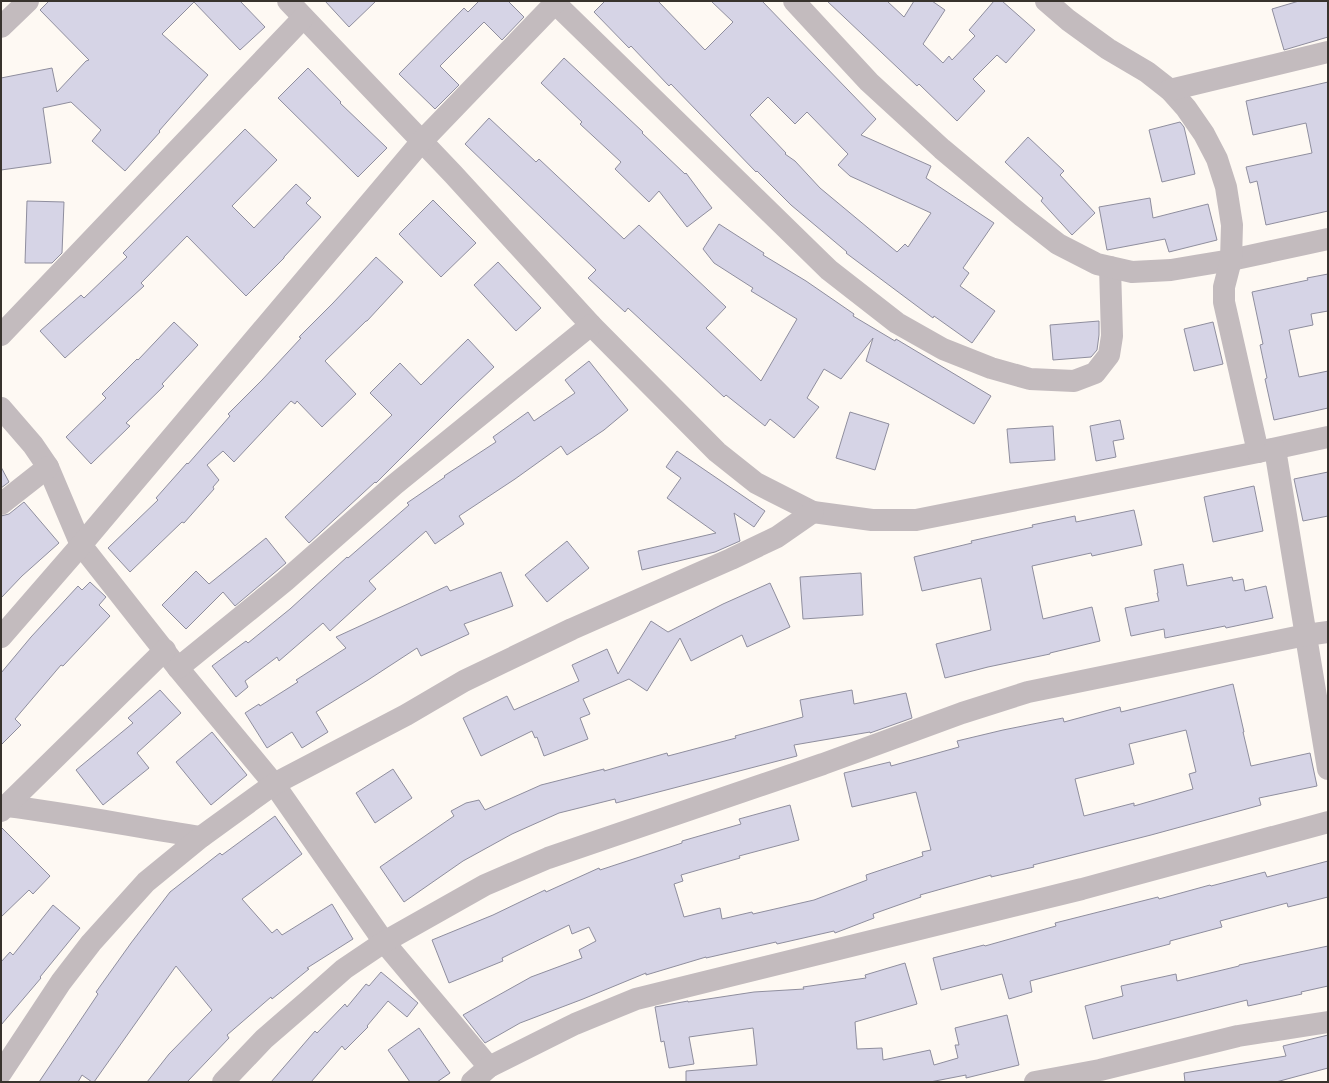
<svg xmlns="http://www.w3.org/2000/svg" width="1329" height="1083" font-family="'Fira Sans',sans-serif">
  <rect width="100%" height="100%" fill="#fef9f3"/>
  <g fill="#d6d4e6" stroke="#8f8e9e" fill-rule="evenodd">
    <polygon points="49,1 240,1 265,27 240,50 194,2 162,34 208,75 159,131 160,132 125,171 92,141 101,130 71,102 43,108 51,163 1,170 1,78 52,68 57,92 86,61 89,60 40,10"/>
    <polygon points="325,1 376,1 349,27"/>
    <polygon points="479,1 508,1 524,17 502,40 484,22 440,66 459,85 435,109 399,74 464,8 468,12"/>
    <path d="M605 1H658L705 50 733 22 711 1H762L876 119 861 135 931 166 926 178 994 223 963 268 969 273 960 286 995 311 972 343 934 316 933 318 846 253 847 252 791 205 757 171 756 172 671 84 669 86 631 46 629 48 594 12ZM768 97 795 124 807 112 848 154 838 165 850 176 931 213 908 247 905 244 897 252 820 188 795 161 785 154 786 153 750 115Z"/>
    <polygon points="827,1 887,1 904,17 914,1 932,1 945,10 923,44 943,63 949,56 952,60 975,36 969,30 994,1 1002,1 1035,30 1006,63 997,55 973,79 985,91 957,121 919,84 917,86"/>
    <polygon points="1299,1 1328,1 1328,37 1284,50 1272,9"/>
    <polygon points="564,58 643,132 642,133 685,174 686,173 712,208 687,227 659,191 649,202 615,169 621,162 580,124 582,122 541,83"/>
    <polygon points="308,68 341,102 340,103 387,148 358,177 278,98"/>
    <polygon points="1328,82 1328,211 1266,225 1257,181 1250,183 1246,167 1312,153 1306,123 1253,135 1246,101"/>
    <polygon points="489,118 536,162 539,159 624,239 639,225 726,307 706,328 761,381 797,319 751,291 753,288 714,263 703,249 719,224 764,253 763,255 806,281 854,314 853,316 895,341 896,339 991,396 974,424 866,361 873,338 841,379 824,369 807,398 819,407 794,438 770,419 765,426 726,395 724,397 628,308 625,312 588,278 596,270 465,144"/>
    <polygon points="1180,122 1184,127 1195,174 1162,182 1149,130"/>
    <polygon points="245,129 277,160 232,206 254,228 296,184 311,198 306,203 321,217 284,257 284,258 246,296 187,236 141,283 144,286 65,358 40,331 81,295 84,298 127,257 123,253"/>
    <polygon points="1028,137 1064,171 1060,175 1095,213 1072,235 1041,201 1043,198 1005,162"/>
    <polygon points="1150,198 1153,218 1208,204 1217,240 1169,252 1165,239 1107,250 1099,207"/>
    <polygon points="433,200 476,243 441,277 399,234"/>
    <polygon points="27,201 64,202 62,253 52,263 25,263"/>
    <polygon points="376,257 403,282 367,321 366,321 325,361 356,394 322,427 297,401 295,404 291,401 234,462 223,451 207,465 219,480 213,487 214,489 184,523 182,522 130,572 108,548 158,500 156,498 187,463 188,464 230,416 228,414 262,380 301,338 299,337 333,303"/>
    <polygon points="498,262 541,308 516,331 474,285"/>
    <polygon points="1328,274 1328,311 1311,314 1313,325 1289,330 1299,377 1328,371 1328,408 1274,420 1265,379 1267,378 1260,345 1263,344 1252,292 1308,280 1307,278"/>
    <polygon points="1099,321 1099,335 1097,350 1091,357 1053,360 1050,325"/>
    <polygon points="174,322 198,345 162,384 164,386 126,423 130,426 91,464 66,437 106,398 102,394 137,359 138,360"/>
    <polygon points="1213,322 1223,364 1194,371 1184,329"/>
    <polygon points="468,339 494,367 458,401 376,483 375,482 309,543 285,517 392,415 370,393 400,363 421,385"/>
    <polygon points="589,361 628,410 604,430 567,455 561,446 515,479 459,516 464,524 435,544 426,531 369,581 376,589 330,631 323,623 279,661 277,657 245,681 248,687 236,697 212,666 246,641 248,643 290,609 347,557 348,558 409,505 407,503 445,477 444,476 496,442 493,437 528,412 534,421 575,393 565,380"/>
    <polygon points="850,412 889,424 875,470 836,458"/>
    <polygon points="1120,420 1124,439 1113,441 1116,457 1096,461 1090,426"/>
    <polygon points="1053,426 1055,460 1010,463 1007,429"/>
    <polygon points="677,451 765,511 754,527 734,513 740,541 715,552 642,570 638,551 716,533 667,498 681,478 666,467"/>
    <polygon points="1,467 9,482 1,488"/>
    <polygon points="1328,472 1328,516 1303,521 1294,479"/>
    <polygon points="1254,486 1263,531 1213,542 1204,497"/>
    <polygon points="24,502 59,543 22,576 1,598 1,516 9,514"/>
    <polygon points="1134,510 1142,545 1092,556 1091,553 1032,566 1043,619 1092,607 1100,641 1050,653 1050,654 988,667 945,678 936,644 991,630 981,578 922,591 914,557 972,543 971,541 1033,527 1032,525 1075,516 1076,522"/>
    <polygon points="266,538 286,563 235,606 223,592 186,629 162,605 196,571 209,584"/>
    <polygon points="567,541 589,568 547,602 525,575"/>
    <polygon points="1183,564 1187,586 1232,577 1233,581 1243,579 1245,591 1266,586 1273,618 1226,628 1225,626 1165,638 1164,629 1131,636 1125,608 1159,601 1157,593 1158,593 1154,570"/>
    <polygon points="501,572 513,606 464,624 469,634 421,656 417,648 368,680 316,712 328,732 302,748 292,732 267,748 245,713 259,704 260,706 298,682 296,680 346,648 336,637 447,586 450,591"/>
    <polygon points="861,573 863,615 803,619 800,577"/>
    <polygon points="90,582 106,597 99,605 110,616 63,666 61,665 15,719 21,725 1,745 1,673 31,637 78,586 82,590"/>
    <polygon points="770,583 790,627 747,647 742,635 691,661 680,638 647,691 629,679 583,699 590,714 580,718 588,739 544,756 537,737 535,738 532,731 481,756 463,718 507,696 514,710 579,681 572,665 607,649 618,674 651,621 668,632 723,604"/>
    <path d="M1233 684 1244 732H1243L1251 766 1310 753 1317 786 1259 798 1261 805 1151 835 1033 865 1034 867 991 877V875L920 895 921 897 873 914 874 918 835 933 834 931 777 944 776 942 706 958V957L646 975V973L583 999 520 1023 485 1043 463 1015 531 977 582 958 579 950 596 941 589 927 572 934 569 925 502 958 503 961 449 983 432 940 493 915 545 890 546 892 599 868 600 870 682 843V841L741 824 739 819 790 805 799 840 739 856 740 858 681 875 683 881 674 884 684 917 720 908 722 919 752 912 753 914 814 900 867 880 866 875 923 856 922 852 931 850 916 792 852 807 844 773 890 762 891 766 959 747 957 741 1003 730 1063 718 1064 722 1120 707 1121 712ZM1186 730 1196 772 1189 774 1193 789 1134 806V803L1084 816 1075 779 1134 764 1129 744Z"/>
    <polygon points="160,690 181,713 137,753 149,768 103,805 76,770 133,723 128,718"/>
    <polygon points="852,690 854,704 906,693 912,718 870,733 870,732 794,745 797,756 616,803 615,799 559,813 512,834 463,861 404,902 380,867 454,816 451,811 466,803 479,800 485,810 541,785 604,769 604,771 667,753 668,756 736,738 735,736 803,717 800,700"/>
    <polygon points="212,732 247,775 211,805 176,762"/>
    <polygon points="393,769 412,798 375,823 356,793"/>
    <polygon points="275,816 302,854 242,899 272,933 277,929 282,935 332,904 353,939 307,968 309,969 272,999 271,997 227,1035 229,1038 187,1082 147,1082 169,1054 212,1010 176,966 94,1082 92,1082 82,1075 78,1082 39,1082 98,994 96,992 131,943 170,892 220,853 222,855"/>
    <polygon points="1,827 50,876 33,894 29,890 1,917"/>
    <polygon points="1328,861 1328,897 1288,907 1287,903 1220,921 1222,927 1170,941 1170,944 1030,981 1032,992 1009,999 1002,974 941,990 933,958 984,945 985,946 1056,926 1055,923 1158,897 1159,899 1210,885 1211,886 1265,872 1267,877"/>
    <polygon points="53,905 80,928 40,977 41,978 1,1025 1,962 10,952 13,955"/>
    <polygon points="1328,946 1328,986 1301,992 1302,994 1248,1006 1247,1000 1093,1039 1085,1006 1123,996 1121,986 1176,974 1177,981 1239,966 1239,965"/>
    <polygon points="905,963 917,1004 855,1022 857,1049 882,1048 883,1060 930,1050 934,1065 958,1058 955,1045 959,1045 955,1028 1007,1015 1019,1065 966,1078 966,1075 930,1082 686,1082 686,1071 757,1065 753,1028 689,1037 694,1064 669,1068 664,1041 661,1042 655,1007 688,1001 688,1002 754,992 804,989 803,987 866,978 865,975"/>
    <polygon points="381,972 418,1003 407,1017 388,1001 367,1026 368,1027 345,1050 342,1046 311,1082 271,1082 315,1031 317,1033 345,1004 347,1007 366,984 369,986"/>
    <polygon points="419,1028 450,1073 437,1082 410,1082 388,1050"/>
    <polygon points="1328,1035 1328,1068 1276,1082 1185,1082 1184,1073 1286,1056 1283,1046"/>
  </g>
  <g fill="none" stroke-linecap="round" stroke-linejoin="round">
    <g stroke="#c3bbbe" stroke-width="22">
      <polyline points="288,1 453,174 591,325 717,452 756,483 813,512 872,520 916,520 1258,452 1328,437"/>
      <polyline points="553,1 829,270 897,323 943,349 991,368 1030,379 1074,381 1095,373 1109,355 1112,336 1110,267"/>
      <polyline points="794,1 869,82 942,149 1022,216 1058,244 1097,264 1132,272 1171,270 1231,260 1328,239"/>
      <polyline points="1046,1 1068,20 1108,49 1147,72 1170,90 1186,108 1204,134 1217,159 1226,187 1232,225 1231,260 1224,287 1224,302 1258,452"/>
      <polyline points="1,27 28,1"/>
      <polyline points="1170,90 1328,52"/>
      <polyline points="1,335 303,18"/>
      <polyline points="1,408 33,445 48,467 81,545 178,668 274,784 384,942 489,1067"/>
      <polyline points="1275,449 1328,769"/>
      <polyline points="1,504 48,467"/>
      <polyline points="1,637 81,545 422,141 557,1"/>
      <polyline points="178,668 285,581 394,485 591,325"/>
      <path d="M7 806C72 814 136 827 201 837"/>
      <polyline points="1,811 165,650"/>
      <polyline points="1,1073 61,982 91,943 146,882 201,837 274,784 406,715 464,681 572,629 731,559 777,537 813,512"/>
      <polyline points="223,1082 264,1039 309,1000 344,969 384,942 485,885 548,858 823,764 962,713 1028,692 1306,635 1328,632"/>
      <polyline points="472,1082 489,1067 575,1024 636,999 1082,889 1328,822"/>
      <polyline points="1035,1082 1100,1070 1238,1036 1328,1022"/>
    </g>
  </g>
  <rect width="1329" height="1083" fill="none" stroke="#38332d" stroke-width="4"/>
</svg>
